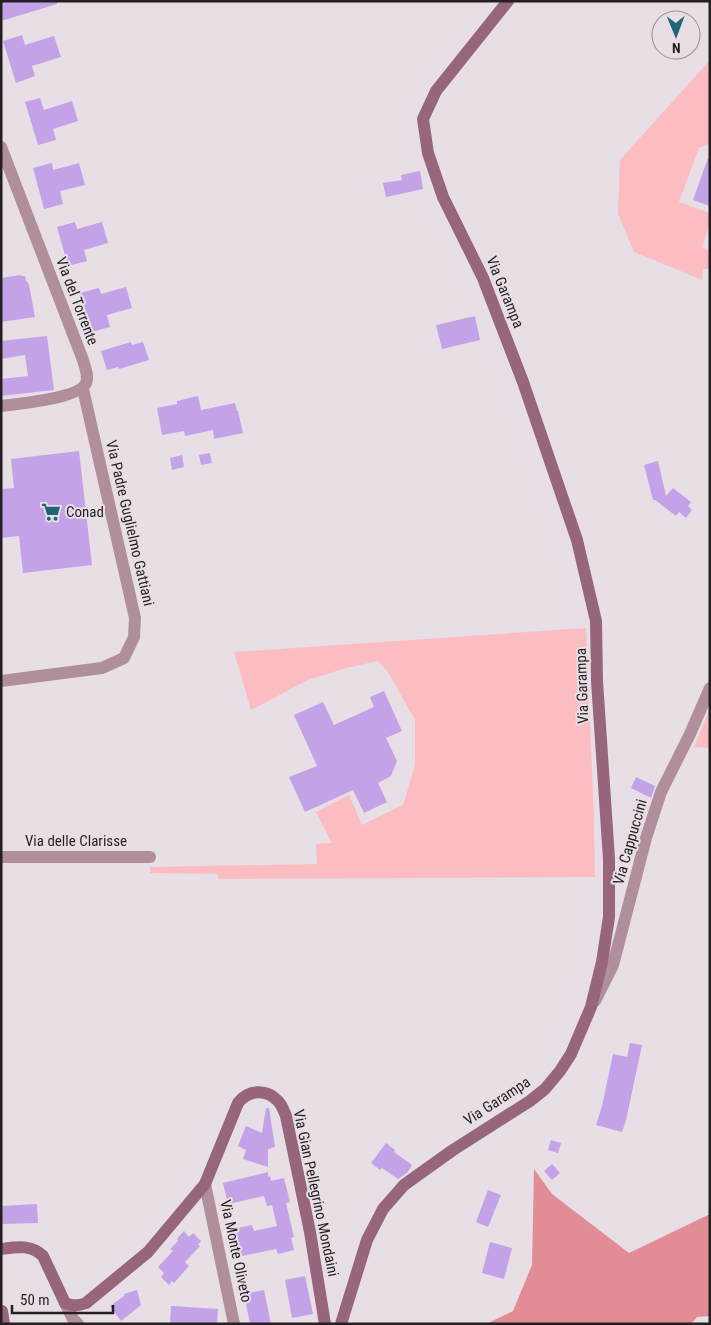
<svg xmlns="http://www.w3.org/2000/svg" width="711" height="1325" font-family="'Roboto Condensed',sans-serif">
  <rect width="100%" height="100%" fill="#e7dee6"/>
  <g fill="#fcbdc2">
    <polygon points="710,60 710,144 699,148 679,202 710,213 710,223 702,247 710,251 710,269 703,269 702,280 634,252 618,214 620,160"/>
    <path d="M586 628C589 711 594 793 595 877L218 879V874L150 873V867L317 864 316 844 332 843 316 812 349 795 362 825 403 805 415 765V720L388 672 378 661 346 668 308 680 251 710 234 652Z"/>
    <polygon points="710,708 710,748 694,747"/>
  </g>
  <polygon fill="#e28d95" points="534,1169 552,1194 629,1253 710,1214 710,1316 697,1317 691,1324 486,1324 513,1311 532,1265"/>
  <g fill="#c4a2e8">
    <polygon points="1,1 57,1 57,4 1,21"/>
    <polygon points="22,35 25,45 54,36 61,57 32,66 35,76 16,83 3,41"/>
    <polygon points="40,98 44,110 72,101 78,121 53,129 56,140 38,145 25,102"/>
    <polygon points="708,158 710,158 710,206 693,200"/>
    <polygon points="52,163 53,170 79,163 85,185 60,191 63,204 44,209 33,168"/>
    <polygon points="420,171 423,189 386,197 383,183 402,180 401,175"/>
    <polygon points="75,222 77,229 102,222 108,243 84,250 87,261 68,266 57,227"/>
    <polygon points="21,275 21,276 25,276 26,281 27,281 29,285 35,317 1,322 1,278"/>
    <polygon points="126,287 132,308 107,315 110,327 91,332 80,293 99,288 101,294"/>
    <polygon points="475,316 480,340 442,349 436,325"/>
    <polygon points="47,336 54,390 1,396 1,379 28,376 25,355 1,359 1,341"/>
    <polygon points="131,342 132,345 143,342 149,360 119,369 118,367 107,370 101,351"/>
    <polygon points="198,396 201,410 235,403 237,411 238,411 243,433 214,439 213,430 185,436 184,431 162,435 157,408 177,404 177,401"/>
    <polygon points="79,451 92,565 23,573 19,536 1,538 1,489 14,488 11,459"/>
    <polygon points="210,453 212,463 201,465 199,455"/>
    <polygon points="182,455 184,467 172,470 170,458"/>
    <polygon points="658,461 666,496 673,488 691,502 688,506 692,510 686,518 679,512 676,516 655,500 653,500 644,465"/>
    <polygon points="384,691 402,731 386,738 397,761 391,776 378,783 387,802 364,813 353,790 305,812 289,777 317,766 294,715 323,702 334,725 374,707 370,697"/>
    <polygon points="636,777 655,786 651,798 631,788"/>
    <polygon points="630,1043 642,1045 626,1120 622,1132 596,1125 602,1106 613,1054 627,1057"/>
    <polygon points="266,1108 269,1108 275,1147 268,1149 268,1167 243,1159 246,1150 238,1146 246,1126 262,1133"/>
    <polygon points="551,1140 561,1143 558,1153 548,1150"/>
    <polygon points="386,1143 395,1150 394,1152 412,1165 407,1173 398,1179 382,1168 380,1170 371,1163"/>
    <polygon points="552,1164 560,1173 552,1180 544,1171"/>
    <polygon points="268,1172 268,1177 270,1176 271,1181 284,1178 290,1202 286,1203 294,1237 291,1238 294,1250 278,1254 276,1249 242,1256 240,1251 235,1252 233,1238 235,1238 233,1229 252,1225 254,1231 277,1226 272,1205 267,1206 264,1196 228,1204 223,1183"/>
    <polygon points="488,1190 501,1195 488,1227 476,1222"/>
    <polygon points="37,1204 38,1223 1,1224 1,1206"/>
    <polygon points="184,1231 189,1237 193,1233 201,1241 198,1245 200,1246 185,1262 189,1266 174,1283 172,1281 169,1285 161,1277 164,1273 158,1267 173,1251 170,1249 178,1241 177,1239"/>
    <polygon points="490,1242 512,1248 504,1279 482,1273"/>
    <polygon points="305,1276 313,1314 292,1318 285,1280"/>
    <polygon points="137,1290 141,1305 121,1321 110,1306 124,1296 124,1294"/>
    <polygon points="264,1290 271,1324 250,1324 244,1294"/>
    <polygon points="171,1306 218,1309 217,1324 170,1324"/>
  </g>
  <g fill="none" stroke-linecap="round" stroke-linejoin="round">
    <g stroke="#b18e9d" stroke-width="12">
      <path d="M1 147 83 360C85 368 89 376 86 383 80 398 18 404 1 406"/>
      <polyline points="1,681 102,668 124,658 134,637 135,618 83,389"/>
      <polyline points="1,857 150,857"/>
      <polyline points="595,1001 613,965 646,838 661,792 690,734 710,688"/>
      <polyline points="205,1184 234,1324"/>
      <polyline points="65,1303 73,1319 78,1324"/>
    </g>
    <g stroke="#98667c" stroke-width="12">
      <path d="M1 1249C16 1247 31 1244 43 1256L65 1303C73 1306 78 1306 86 1303L148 1252 205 1184 238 1103C248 1090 266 1088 278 1101 282 1105 284 1111 286 1116L310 1232 325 1324"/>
      <polyline points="2,1311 4,1324"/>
      <polyline points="341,1324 367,1240 383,1209 404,1185 453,1150 530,1101 545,1089 560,1071 571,1054 591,1007 602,962 609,917 609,859 597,681 596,621 577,540 523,382 483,278 443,197 428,153 423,119 436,91 508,1"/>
    </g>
  </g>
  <defs>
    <g id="supermarket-bare" transform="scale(1.5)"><path d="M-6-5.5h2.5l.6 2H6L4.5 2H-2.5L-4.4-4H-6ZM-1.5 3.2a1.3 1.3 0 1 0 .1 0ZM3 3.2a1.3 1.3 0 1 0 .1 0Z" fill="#1f6575" stroke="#e7dee6" stroke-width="2.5" paint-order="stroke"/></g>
  </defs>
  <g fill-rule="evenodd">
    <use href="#supermarket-bare" x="51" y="512"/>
  </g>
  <g text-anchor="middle" stroke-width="4" stroke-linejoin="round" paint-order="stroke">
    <g font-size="15" fill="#231f23" stroke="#e7dee6">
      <text transform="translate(505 292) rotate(68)" y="5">Via Garampa</text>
      <text transform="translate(77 301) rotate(69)" y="5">Via del Torrente</text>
      <text transform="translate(130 523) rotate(77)" y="5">Via Padre Guglielmo Gattiani</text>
      <text transform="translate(582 686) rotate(-92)" y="5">Via Garampa</text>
      <text x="76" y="846">Via delle Clarisse</text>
      <text transform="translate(630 842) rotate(-74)" y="5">Via Cappuccini</text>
      <text transform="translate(497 1101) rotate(-33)" y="5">Via Garampa</text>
      <text transform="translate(316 1193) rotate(78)" y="5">Via Gian Pellegrino Mondaini</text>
      <text transform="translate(236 1251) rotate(78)" y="5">Via Monte Oliveto</text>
    </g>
    <g font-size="15" fill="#231f23" stroke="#e7dee6" text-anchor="start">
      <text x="66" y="517">Conad</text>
    </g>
  </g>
  <rect width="711" height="1325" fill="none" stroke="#231f23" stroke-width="5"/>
  <g transform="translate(676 35) rotate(179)"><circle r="24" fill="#e7dee6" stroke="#999298"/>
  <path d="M0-4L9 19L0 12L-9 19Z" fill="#1f6575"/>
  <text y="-8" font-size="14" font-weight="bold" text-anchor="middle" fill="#231f23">N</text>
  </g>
  <path d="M12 1305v8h101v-8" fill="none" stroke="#231f23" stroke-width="2.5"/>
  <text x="20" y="1305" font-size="15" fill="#231f23" stroke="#e7dee6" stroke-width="4" paint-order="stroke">50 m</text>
</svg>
